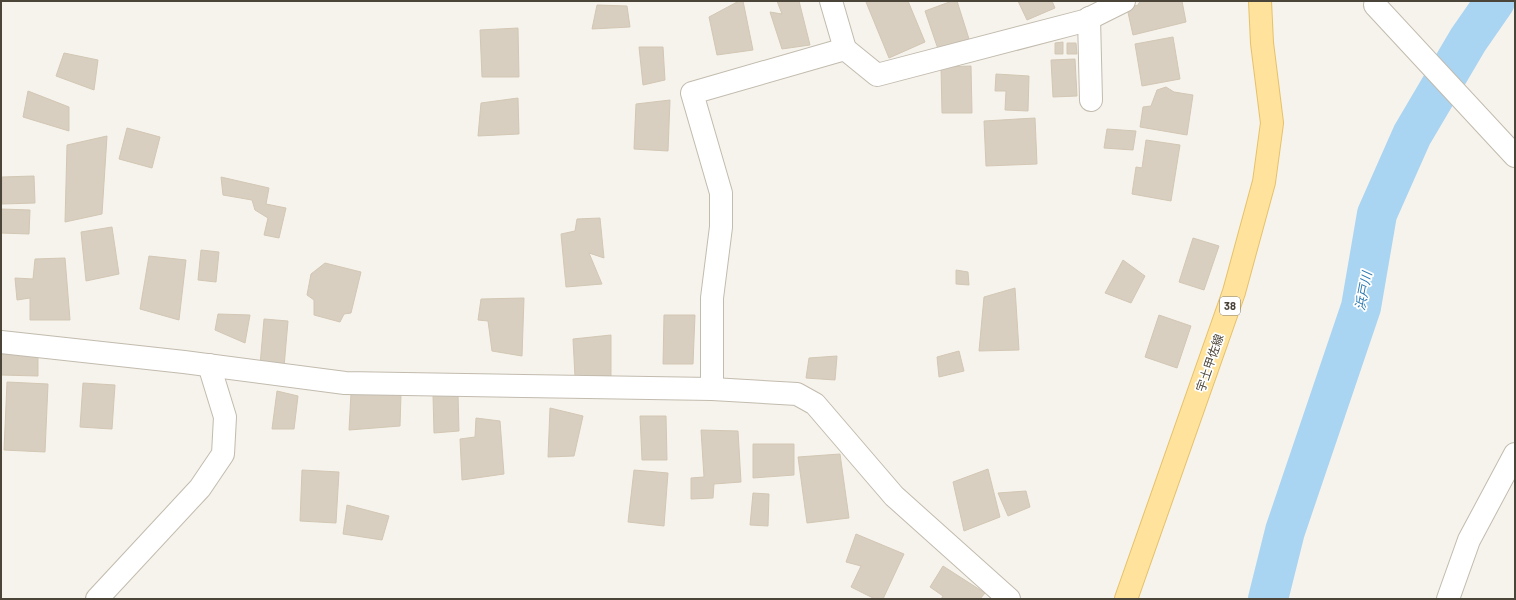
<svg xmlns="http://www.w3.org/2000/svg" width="1516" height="600" font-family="Barlow,'Noto Sans JP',sans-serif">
  <rect width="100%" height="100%" fill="#f6f3ec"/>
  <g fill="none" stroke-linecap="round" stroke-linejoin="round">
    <polyline stroke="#a9d4f2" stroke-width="40" points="1268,599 1285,531 1361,307 1377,214 1412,135 1468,40 1495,1"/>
  </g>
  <g fill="#d8cfc1" stroke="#d3c7b4">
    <polygon points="739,1 743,1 753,50 717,55 709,17"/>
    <polygon points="777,1 799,1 810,45 782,49 770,12 782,14"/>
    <polygon points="868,1 908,1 925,42 889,58 866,2"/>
    <polygon points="952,1 957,1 969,39 938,49 925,11"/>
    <polygon points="1018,1 1052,1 1055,8 1027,20"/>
    <polygon points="1140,1 1182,1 1186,22 1133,35 1127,8 1138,5"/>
    <polygon points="597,5 627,6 630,27 592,29"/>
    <polygon points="518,28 519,77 482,77 480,30"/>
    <polygon points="1173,37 1180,79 1142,86 1135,44"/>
    <polygon points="1063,42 1063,54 1055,54 1055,43"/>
    <polygon points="1067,43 1076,43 1077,54 1067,54"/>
    <polygon points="639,47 663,47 665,80 643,85"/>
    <polygon points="64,53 98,60 94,90 56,76"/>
    <polygon points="1075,59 1077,96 1053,97 1051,60"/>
    <polygon points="971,66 972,113 942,113 941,67"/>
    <polygon points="996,74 1029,76 1028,111 1005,110 1006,91 995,91"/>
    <polygon points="1166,87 1174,92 1193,95 1187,135 1140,127 1143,107 1151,106 1157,90"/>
    <polygon points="28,91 69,107 69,131 23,117"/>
    <polygon points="518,98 519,134 478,136 481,103"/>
    <polygon points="670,100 668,151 634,149 636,104"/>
    <polygon points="1035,118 1037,164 986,166 984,121"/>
    <polygon points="127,128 160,137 152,168 119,159"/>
    <polygon points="1107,129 1136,131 1133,150 1104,148"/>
    <polygon points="107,136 102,214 65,222 67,145"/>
    <polygon points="1146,140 1180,145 1171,201 1132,194 1136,167 1142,168"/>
    <polygon points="34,176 35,203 2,204 2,177"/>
    <polygon points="221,177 269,188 266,204 286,208 279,238 264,235 268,218 255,210 252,200 223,195"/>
    <polygon points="1,209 30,210 29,234 1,233"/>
    <polygon points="600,218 604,258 589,253 602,284 566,287 561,234 575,231 577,219"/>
    <polygon points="112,227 119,274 86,281 81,232"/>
    <polygon points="1193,238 1219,246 1204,290 1179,282"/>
    <polygon points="201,250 219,252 216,282 198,280"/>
    <polygon points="149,256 186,260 179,320 140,309"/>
    <polygon points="65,258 70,320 30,320 30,298 17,300 15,278 33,279 35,259"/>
    <polygon points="1123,260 1145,276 1131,303 1105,293"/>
    <polygon points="325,263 361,272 351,313 344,314 340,322 314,315 314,300 307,295 311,274"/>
    <polygon points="956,270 968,272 969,285 956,284"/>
    <polygon points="1015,288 1019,350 979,351 984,297"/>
    <polygon points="524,298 522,356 492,351 488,321 478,320 481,299"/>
    <polygon points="218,314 250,315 245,343 215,330"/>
    <polygon points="664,315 695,315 693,364 663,364"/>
    <polygon points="1159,315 1191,326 1177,368 1145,357"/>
    <polygon points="264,319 288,321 284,367 260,365"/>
    <polygon points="611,335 611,376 575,377 573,339"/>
    <polygon points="959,351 964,371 939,377 937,357"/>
    <polygon points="1,354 38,355 38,376 1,375"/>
    <polygon points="837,356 835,380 806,378 809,358"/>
    <polygon points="7,382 48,384 45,452 4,450"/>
    <polygon points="83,383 115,385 112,429 80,427"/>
    <polygon points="277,391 298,396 294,429 272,429"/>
    <polygon points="351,393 401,394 400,426 349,430"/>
    <polygon points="458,394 459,431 434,433 433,395"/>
    <polygon points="550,408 583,416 574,456 548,457"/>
    <polygon points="640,416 666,416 667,460 642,460"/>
    <polygon points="476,418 500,421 504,474 462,480 460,439 475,437"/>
    <polygon points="701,430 738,431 741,482 714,484 713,498 691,499 691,478 704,477"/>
    <polygon points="753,444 794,444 794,475 753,478"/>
    <polygon points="840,454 849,518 807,523 798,457"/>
    <polygon points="988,469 1000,517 964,531 953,482"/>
    <polygon points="302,470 339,472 336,523 300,521"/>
    <polygon points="634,470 668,473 664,526 628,522"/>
    <polygon points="1026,491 1030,507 1008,516 998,493"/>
    <polygon points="753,493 769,494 768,526 750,525"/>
    <polygon points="347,505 389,516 382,540 343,534"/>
    <polygon points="856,534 904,554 883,599 875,599 851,587 861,566 846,562"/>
    <polygon points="943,566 985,593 980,599 941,599 943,596 930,587"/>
  </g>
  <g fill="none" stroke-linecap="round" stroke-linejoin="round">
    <g stroke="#c2bbae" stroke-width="24">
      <g id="minor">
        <polyline points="831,1 845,49"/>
        <polyline points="1089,18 1091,100"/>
        <polyline points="1,342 184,362 345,383 712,389 797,394 815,404 894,496 1009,599"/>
        <polyline points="712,389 712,298 721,227 721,193 692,93 845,49 877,75 1084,21 1124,1"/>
        <polyline points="97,599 200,488 223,454 225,417 209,365"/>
        <polyline points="1448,599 1469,540 1515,454"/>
      </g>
    </g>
    <g stroke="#c2bbae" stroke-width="24">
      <polyline id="tertiary" points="1375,5 1515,156"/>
    </g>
    <g stroke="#e6c16a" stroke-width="24">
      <polyline id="primary" points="1126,599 1234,292 1264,182 1272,123 1262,43 1260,1"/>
    </g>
    <use href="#minor" stroke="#fff" stroke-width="22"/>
    <use href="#tertiary" stroke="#fff" stroke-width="22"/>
    <use href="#primary" stroke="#ffe39c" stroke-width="22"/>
  </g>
  <g text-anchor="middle" stroke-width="3.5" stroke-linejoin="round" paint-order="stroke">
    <rect fill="#fff" stroke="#817c74" stroke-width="1" x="1220" y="297" width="20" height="18" rx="3"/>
    <g font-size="11" font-weight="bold" fill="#4b4439">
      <text x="1230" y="310">38</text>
    </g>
    <g font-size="12" fill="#4b4439" stroke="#fff">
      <text transform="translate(1210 363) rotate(-71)" y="4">宇土甲佐線</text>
    </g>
    <g font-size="13" font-style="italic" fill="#2e7ab2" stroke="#fff">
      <text transform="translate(1363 291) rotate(-79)" y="5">浜戸川</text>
    </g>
  </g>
  <rect width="1516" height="600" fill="none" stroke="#4b4439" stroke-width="4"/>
</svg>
